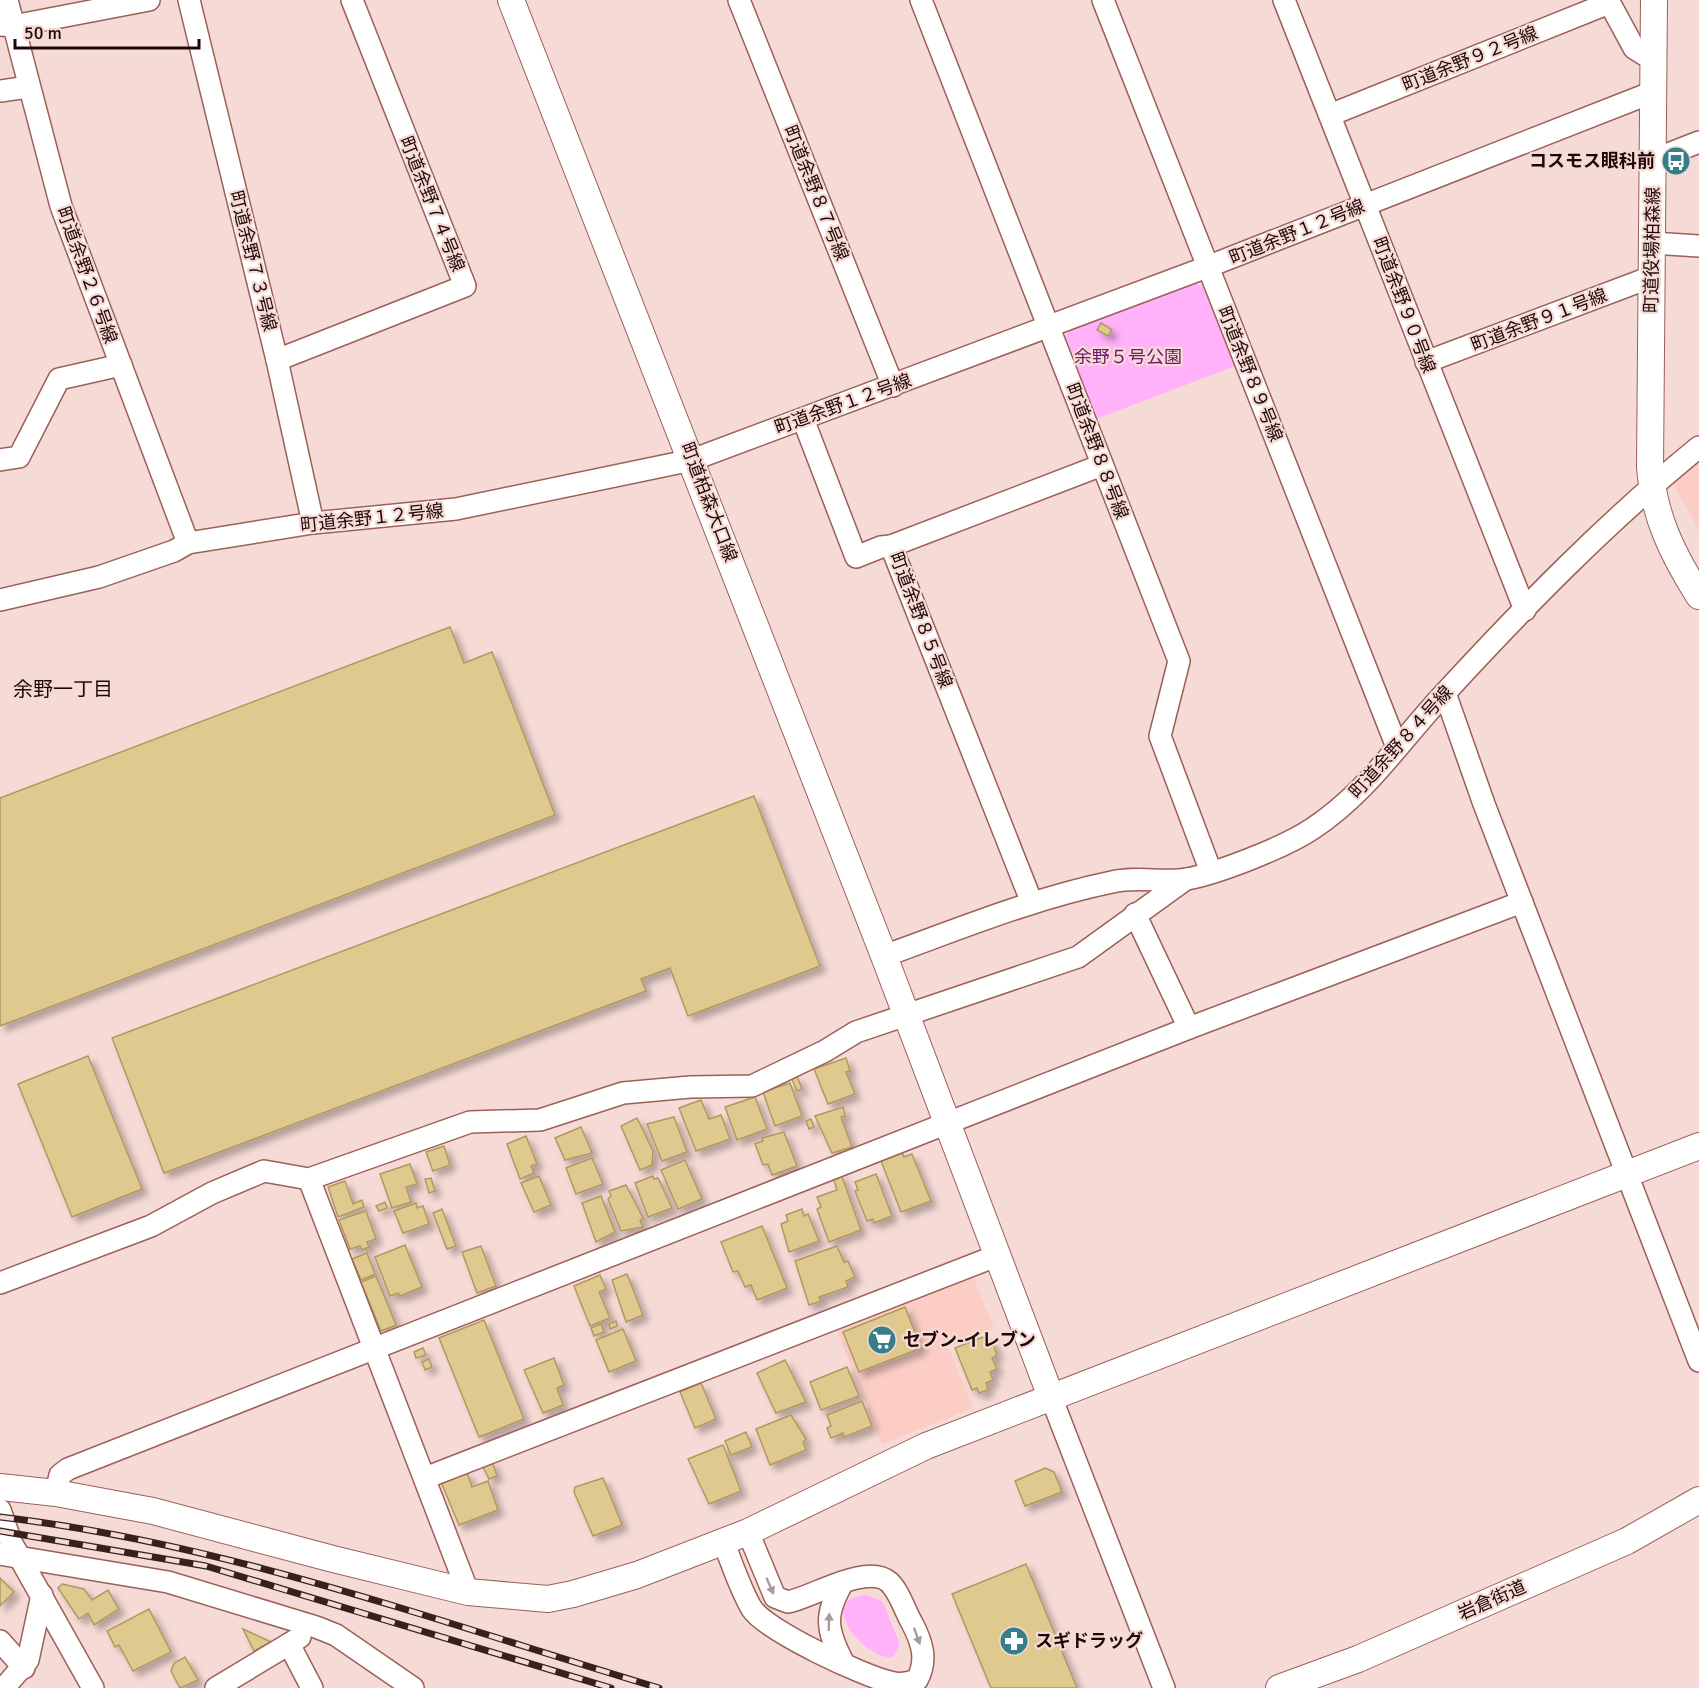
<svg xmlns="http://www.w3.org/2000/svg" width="1699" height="1688" font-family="Signika,'Noto Sans JP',sans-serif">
  <defs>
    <filter id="shadow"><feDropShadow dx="5.5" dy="5.5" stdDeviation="3" flood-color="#0004"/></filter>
  </defs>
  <rect width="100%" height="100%" fill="#f6dad5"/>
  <g fill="#fbcdc5">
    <polygon points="1699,462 1699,530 1672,482"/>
    <polygon points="971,1272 994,1328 948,1347 973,1408 882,1444 835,1326"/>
  </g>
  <g fill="#ffb2f9">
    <polygon points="1193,282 1203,287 1235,366 1096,419 1064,339 1071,327"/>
    <path d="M867 1595 881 1601 885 1607 900 1645 893 1657C864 1661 814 1597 867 1595Z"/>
  </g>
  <g fill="#e0c98e" stroke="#b09960" stroke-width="1.5" filter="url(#shadow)">
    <polygon points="1101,323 1112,330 1108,336 1097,330"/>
    <polygon points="450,627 464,663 492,652 555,815 0,1026 0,798"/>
    <polygon points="754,796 820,966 688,1016 670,968 641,979 646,991 164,1173 112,1038"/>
    <polygon points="88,1056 142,1189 72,1217 18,1084"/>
    <polygon points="846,1058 850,1071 846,1072 855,1094 828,1104 814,1069"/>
    <polygon points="797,1076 802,1089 797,1091 792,1079"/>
    <polygon points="790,1083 802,1116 775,1126 763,1092"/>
    <polygon points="755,1097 767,1129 737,1140 725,1107"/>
    <polygon points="701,1100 709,1119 721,1115 730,1139 696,1151 679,1108"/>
    <polygon points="843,1107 845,1116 841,1117 852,1147 832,1153 815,1116"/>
    <polygon points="674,1117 687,1152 662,1161 647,1124"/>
    <polygon points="637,1118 653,1151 652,1165 640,1170 621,1126"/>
    <polygon points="811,1119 814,1127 809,1129 806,1121"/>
    <polygon points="581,1127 592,1153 565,1160 555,1138"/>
    <polygon points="784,1132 797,1166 772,1175 768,1164 763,1165 755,1144 763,1141 762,1138"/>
    <polygon points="526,1136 537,1164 531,1166 534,1173 520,1179 507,1144"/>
    <polygon points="444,1146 450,1165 433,1171 426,1152"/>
    <polygon points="902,1152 904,1157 912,1154 931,1201 901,1212 881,1161"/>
    <polygon points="592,1158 603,1184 576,1194 566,1168"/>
    <polygon points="685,1160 702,1199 678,1209 661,1170"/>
    <polygon points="410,1164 417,1184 406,1187 411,1202 392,1208 380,1174"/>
    <polygon points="841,1174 861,1230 829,1242 817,1209 821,1207 817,1197 837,1190 833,1177"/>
    <polygon points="876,1174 892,1216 874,1223 873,1219 867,1221 855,1191 858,1190 855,1182"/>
    <polygon points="539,1176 551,1205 534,1212 521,1183"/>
    <polygon points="653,1176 654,1179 658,1178 672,1208 648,1217 635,1183"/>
    <polygon points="431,1178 435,1191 429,1193 425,1179"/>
    <polygon points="345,1181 353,1204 362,1200 364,1207 338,1217 328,1187"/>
    <polygon points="626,1185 643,1218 640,1221 643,1227 621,1231 608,1199 611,1196 609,1191"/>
    <polygon points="601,1196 615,1232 596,1242 582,1203"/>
    <polygon points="385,1202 387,1208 379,1211 376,1206"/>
    <polygon points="416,1203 417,1208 423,1206 429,1224 403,1233 394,1211"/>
    <polygon points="442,1209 456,1246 447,1249 433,1213"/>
    <polygon points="802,1209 804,1216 808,1214 819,1241 789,1252 781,1224 788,1221 786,1215"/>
    <polygon points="366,1211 376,1239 367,1242 369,1247 362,1250 360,1246 350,1249 339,1220"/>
    <polygon points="762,1226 787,1288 757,1300 751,1285 745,1287 738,1271 733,1272 721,1242"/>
    <polygon points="405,1245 422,1287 400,1296 398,1293 390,1296 375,1257"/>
    <polygon points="481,1246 496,1286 477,1293 462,1252"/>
    <polygon points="837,1246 844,1262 848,1261 855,1277 846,1281 848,1287 819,1297 821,1301 809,1305 795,1261"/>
    <polygon points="367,1253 375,1274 361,1280 352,1259"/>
    <polygon points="627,1274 643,1315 626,1322 612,1280"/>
    <polygon points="600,1275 606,1289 599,1292 610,1318 590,1326 574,1286"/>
    <polygon points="376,1276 396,1325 381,1331 361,1282"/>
    <polygon points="905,1307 921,1348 859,1372 843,1332"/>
    <polygon points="484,1320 524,1419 479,1437 439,1338"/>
    <polygon points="616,1321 617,1326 610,1329 609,1324"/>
    <polygon points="601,1324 604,1332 594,1336 591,1328"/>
    <polygon points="623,1329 636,1361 609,1372 596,1340"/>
    <polygon points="983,1337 985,1343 992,1340 997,1355 992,1358 997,1369 990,1372 993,1380 986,1383 988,1390 979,1393 977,1388 972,1390 955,1348"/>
    <polygon points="423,1348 426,1355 416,1358 414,1352"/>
    <polygon points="554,1358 564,1385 557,1388 563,1405 543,1413 524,1370"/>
    <polygon points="429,1359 432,1367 425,1370 422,1362"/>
    <polygon points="785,1360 806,1402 776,1413 757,1373"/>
    <polygon points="847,1367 859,1396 821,1410 810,1382"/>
    <polygon points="701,1383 716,1419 695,1428 680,1392"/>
    <polygon points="862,1401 872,1426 844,1437 843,1433 831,1438 827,1428 831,1426 827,1415"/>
    <polygon points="791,1415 806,1439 803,1442 806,1450 770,1465 756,1429"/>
    <polygon points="746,1432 752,1447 731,1455 725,1441"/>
    <polygon points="723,1445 741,1491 709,1504 688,1459"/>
    <polygon points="492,1461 497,1476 489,1479 482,1465"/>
    <polygon points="1045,1468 1054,1472 1062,1492 1025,1506 1015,1481"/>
    <polygon points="467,1472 472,1487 488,1481 498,1510 459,1525 441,1482"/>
    <polygon points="603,1478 622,1525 593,1536 574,1492 575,1487"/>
    <polygon points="1026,1564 1077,1688 991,1688 952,1594"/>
    <polygon points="0,1578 14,1592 0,1606"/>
    <polygon points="62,1584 84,1589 92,1600 108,1590 119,1609 94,1625 88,1613 79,1619 58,1588"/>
    <polygon points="149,1609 171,1652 133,1671 119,1645 115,1647 107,1631"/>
    <polygon points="243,1629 271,1642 254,1651"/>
    <polygon points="185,1657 198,1680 180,1688 171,1671 174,1663"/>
  </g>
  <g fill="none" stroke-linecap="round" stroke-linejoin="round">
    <g stroke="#9c6057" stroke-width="24">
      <g id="minor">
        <polyline points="7,0 61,206 188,543"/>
        <polyline points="189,0 277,360 313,523"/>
        <polyline points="739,0 893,386"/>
        <polyline points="921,0 1179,661 1160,736 1211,872"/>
        <polyline points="1103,0 1397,747"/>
        <polyline points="1284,0 1525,610"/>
        <polyline points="1608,0 1634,48 1653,60"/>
        <polyline points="1,25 13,26 149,0"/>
        <polyline points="0,91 28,87"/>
        <polyline points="1330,115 1609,3"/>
        <polyline points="1653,160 1699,142"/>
        <polyline points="1652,243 1699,246"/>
        <polyline points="277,360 465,286 352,0"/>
        <polyline points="1426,362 1651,277"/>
        <polyline points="803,419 856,557 881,547 891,546"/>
        <polyline points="0,460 19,457 59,379 121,365"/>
        <polyline points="0,600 99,577 174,551 188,543 313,523 456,509 692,460 1207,267 1653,92"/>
        <polyline points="1445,693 1484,804 1699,1361"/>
        <polyline points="1032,903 891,546 1102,465"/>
        <polyline points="1135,914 1189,1028"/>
        <path d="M884 956C959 929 1034 898 1112 882 1136 876 1163 883 1187 879 1219 873 1285 847 1312 829 1366 794 1401 740 1444 694 1524 607 1608 521 1699 447"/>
        <polyline points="309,1179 468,1592"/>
        <polyline points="0,1283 151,1226 212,1193 264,1171 309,1179 470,1122 540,1120 623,1093 690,1087 752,1086 825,1051 856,1032 1078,957 1186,879"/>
        <polyline points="1051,1397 1164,1688"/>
        <polyline points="425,1478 996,1256"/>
        <polyline points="56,1493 60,1475 68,1469 1189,1028 1522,902"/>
        <polyline points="0,1510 11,1542 93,1688"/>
        <path d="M723 1541C732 1563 740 1589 752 1609 767 1631 863 1676 890 1682 900 1685 907 1683 917 1680 928 1660 922 1642 912 1623 905 1611 899 1591 889 1582 867 1563 813 1597 788 1602L775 1597 748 1532"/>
        <polyline points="0,1554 168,1582 316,1627 336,1635 413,1688"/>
        <polyline points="300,1637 289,1644 312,1688"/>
        <polyline points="0,1641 24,1668"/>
        <path d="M843 1662C826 1629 824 1615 843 1582"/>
        <polyline points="4,1688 28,1660 42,1595"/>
        <polyline points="216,1688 289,1644"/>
      </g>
    </g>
    <g stroke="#9c6057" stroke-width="28">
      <g id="tertiary">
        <polyline points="511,0 884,956 1051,1397"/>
        <path d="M1654 0 1650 467C1654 517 1673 555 1699 596"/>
        <polyline points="0,1487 56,1493 153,1511 333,1559 468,1592 548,1599 573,1594 637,1575 748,1532 926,1446 1699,1146"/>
        <polyline points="1279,1688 1358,1659 1627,1541 1699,1500"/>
      </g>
    </g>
    <use href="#minor" stroke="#fff" stroke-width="21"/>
    <use href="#tertiary" stroke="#fff" stroke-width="26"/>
    <g stroke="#37211d" stroke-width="7">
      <g id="rail">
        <path d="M0 1517C225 1543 442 1623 659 1688"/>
        <polyline points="0,1531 206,1566 611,1688"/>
      </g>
    </g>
    <use href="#rail" stroke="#f6dad5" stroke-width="4.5" stroke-dasharray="14" stroke-linecap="butt"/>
  </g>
  <defs><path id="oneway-solid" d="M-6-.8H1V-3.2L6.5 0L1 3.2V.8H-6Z" transform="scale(1.5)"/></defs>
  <g fill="#a59c9b">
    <use href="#oneway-solid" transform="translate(770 1586) rotate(67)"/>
    <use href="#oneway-solid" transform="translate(829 1622) rotate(-88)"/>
    <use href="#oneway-solid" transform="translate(917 1636) rotate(70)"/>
  </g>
  <defs>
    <g id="bus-disc" transform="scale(1.5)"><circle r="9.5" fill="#387e89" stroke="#f6dad5"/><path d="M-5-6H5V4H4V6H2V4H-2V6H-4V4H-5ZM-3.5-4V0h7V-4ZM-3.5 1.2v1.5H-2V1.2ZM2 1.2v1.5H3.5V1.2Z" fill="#fff"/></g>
    <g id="supermarket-disc" transform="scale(1.5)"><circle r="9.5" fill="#387e89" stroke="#f6dad5"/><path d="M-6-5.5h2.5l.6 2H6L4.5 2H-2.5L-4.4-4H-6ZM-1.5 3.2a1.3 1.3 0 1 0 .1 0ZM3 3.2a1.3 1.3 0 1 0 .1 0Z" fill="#fff"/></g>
    <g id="pharmacy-disc" transform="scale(1.5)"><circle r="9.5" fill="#387e89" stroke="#f6dad5"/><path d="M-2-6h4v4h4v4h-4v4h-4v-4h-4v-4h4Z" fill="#fff"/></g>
  </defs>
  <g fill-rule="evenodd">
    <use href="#bus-disc" x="1676" y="161"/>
    <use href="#supermarket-disc" x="882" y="1340"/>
    <use href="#pharmacy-disc" x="1014" y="1641"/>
  </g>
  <g text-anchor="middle" stroke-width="4.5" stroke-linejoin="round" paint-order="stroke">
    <g font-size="18" fill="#1e0805" stroke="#f6dad5">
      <text transform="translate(1470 59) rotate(-22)" y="6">町道余野９２号線</text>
      <text transform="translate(816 193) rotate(68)" y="6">町道余野８７号線</text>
      <text transform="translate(432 204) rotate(68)" y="6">町道余野７４号線</text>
      <text transform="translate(1297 232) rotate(-22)" y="6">町道余野１２号線</text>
      <text transform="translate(1652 250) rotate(-89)" y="6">町道役場柏森線</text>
      <text transform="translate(253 261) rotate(76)" y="6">町道余野７３号線</text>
      <text transform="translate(87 275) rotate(70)" y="6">町道余野２６号線</text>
      <text transform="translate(1404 305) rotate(69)" y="6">町道余野９０号線</text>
      <text transform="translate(1539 320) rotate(-21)" y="6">町道余野９１号線</text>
      <text transform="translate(1250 374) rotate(68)" y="6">町道余野８９号線</text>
      <text transform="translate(843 404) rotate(-20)" y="6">町道余野１２号線</text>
      <text transform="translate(1097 451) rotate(69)" y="6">町道余野８８号線</text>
      <text transform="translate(709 502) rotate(69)" y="6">町道柏森大口線</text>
      <text transform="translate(372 518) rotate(-6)" y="6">町道余野１２号線</text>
      <text transform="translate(921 620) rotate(69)" y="6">町道余野８５号線</text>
      <text transform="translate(1401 742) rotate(-48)" y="6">町道余野８４号線</text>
      <text transform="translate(1492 1600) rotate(-24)" y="6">岩倉街道</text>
    </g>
    <g font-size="18" font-weight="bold" fill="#1e0805" stroke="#f6dad5" text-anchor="start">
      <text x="1655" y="167" text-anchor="end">コスモス眼科前</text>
      <text x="903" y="1346">セブン-イレブン</text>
      <text x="1035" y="1647">スギドラッグ</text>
    </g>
    <g font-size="18" fill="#6e186c" stroke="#f6dad5">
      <text x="1128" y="363">余野５号公園</text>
    </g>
    <g font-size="20" fill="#1e0805" stroke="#f6dad5">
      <text x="63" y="696">余野一丁目</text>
    </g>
  </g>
  <path d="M15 39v9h184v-9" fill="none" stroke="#1e0805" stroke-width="3"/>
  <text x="24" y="39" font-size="18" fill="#1e0805" stroke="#f6dad5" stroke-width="4.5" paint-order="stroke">50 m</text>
</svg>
